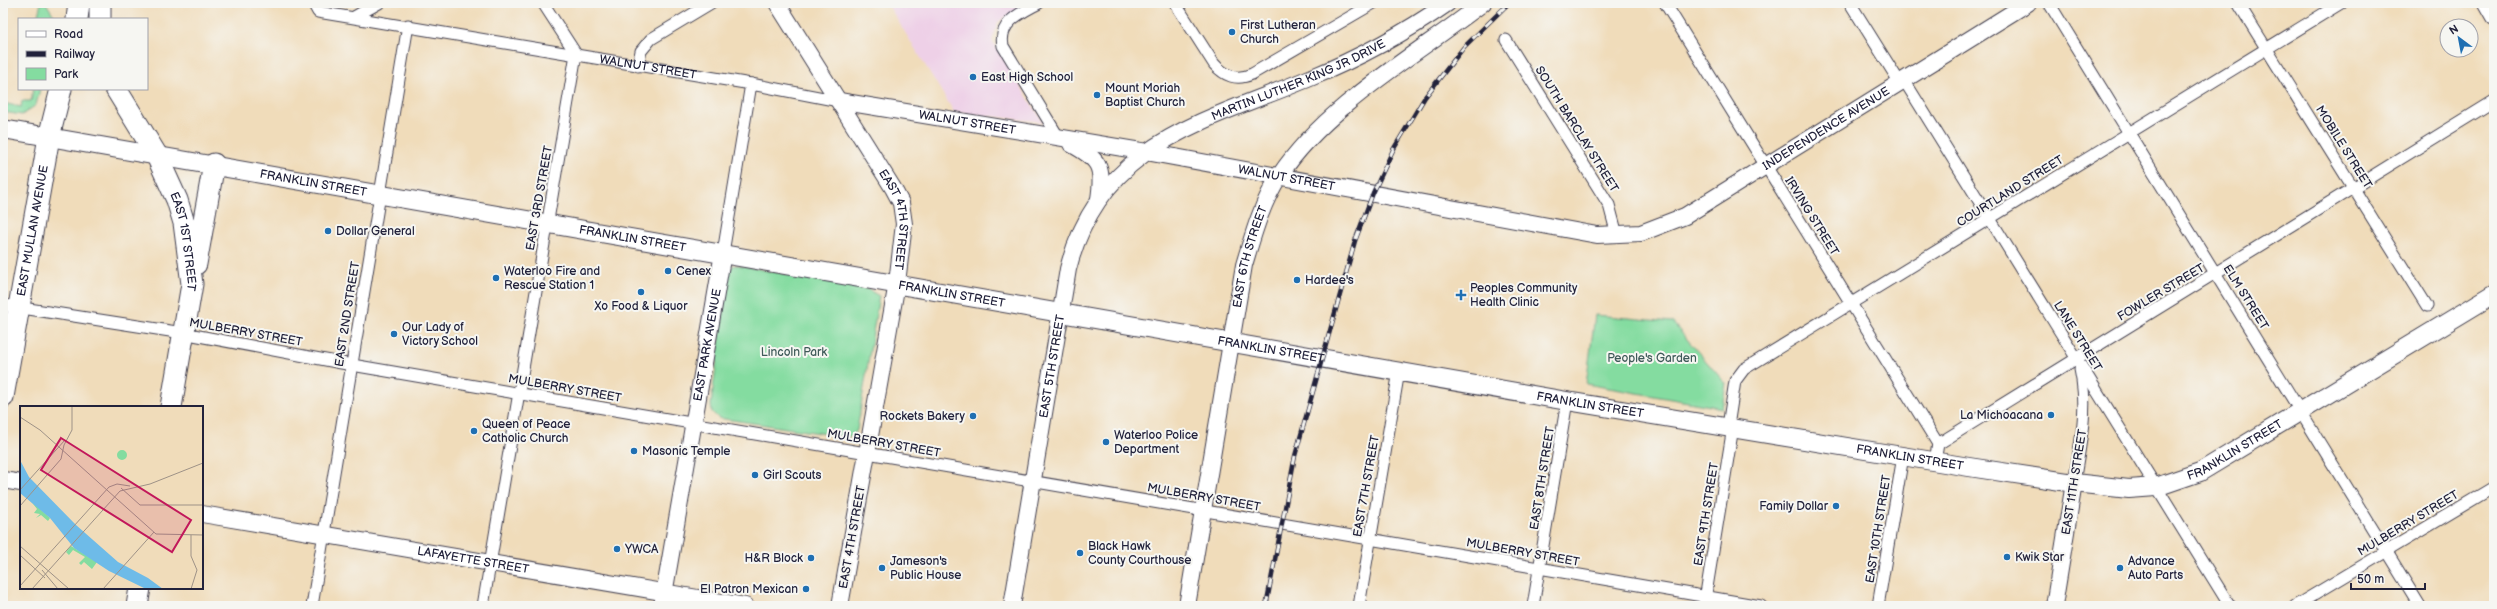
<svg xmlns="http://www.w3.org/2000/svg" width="2497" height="609" font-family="'Balsamiq Sans',sans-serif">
  <rect width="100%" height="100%" fill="#f6f6f2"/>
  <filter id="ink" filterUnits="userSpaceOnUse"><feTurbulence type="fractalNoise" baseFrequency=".025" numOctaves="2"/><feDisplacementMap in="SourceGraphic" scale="8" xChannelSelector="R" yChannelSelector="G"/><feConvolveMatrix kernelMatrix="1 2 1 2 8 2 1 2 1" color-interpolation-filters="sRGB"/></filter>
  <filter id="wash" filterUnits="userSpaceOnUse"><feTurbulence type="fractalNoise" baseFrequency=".012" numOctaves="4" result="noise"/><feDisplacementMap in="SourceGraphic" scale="16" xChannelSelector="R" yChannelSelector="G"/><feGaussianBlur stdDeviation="0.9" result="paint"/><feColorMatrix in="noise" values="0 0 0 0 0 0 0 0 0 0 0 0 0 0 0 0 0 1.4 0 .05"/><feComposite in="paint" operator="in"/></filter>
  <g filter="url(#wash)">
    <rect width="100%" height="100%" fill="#f0dcba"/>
    <polygon fill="#eed0e7" points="887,3 1028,3 998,22 992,41 1043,122 954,112"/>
    <g fill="#84dca0" stroke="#537f6e">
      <polygon points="41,3 46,3 56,19 37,19"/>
      <polygon points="33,89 40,89 36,105 22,115 3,112 3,103 21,107 22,101 31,101"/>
      <polygon points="737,265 867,289 879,296 857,430 854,435 847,437 718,418 712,412 711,405 728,273 732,266"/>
      <polygon points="1595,315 1672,322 1726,384 1722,408 1586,384"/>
    </g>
  </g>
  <g filter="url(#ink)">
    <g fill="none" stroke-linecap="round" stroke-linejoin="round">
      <g stroke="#413e4e" stroke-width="13">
        <g id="street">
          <path id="s1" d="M313 3 318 12 751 84 839 101"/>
          <path d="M1039 3C1021 13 998 22 1003 46L1059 138"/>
          <path d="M1175 3 1214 64C1225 76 1236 81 1252 74L1374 3"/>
          <polyline points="1665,3 1938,444"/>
          <polyline points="1850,3 1900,83"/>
          <polyline points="2049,3 2420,606"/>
          <polyline points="2238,3 2427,306"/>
          <polyline points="354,17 379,3"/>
          <polyline points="1506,40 1609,205 1617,235"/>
          <polyline points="638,66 641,51 651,39 711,3"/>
          <polyline points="1904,80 2230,606"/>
          <polyline points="723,253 751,84"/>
          <polyline points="3,305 183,333 352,365 1761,606"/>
          <polyline points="1728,426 1735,381 1744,369 2341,3"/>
          <polyline points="1935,461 1938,444 2494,101"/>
          <path d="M2074 483C2080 444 2089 409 2080 369"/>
          <polyline points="312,606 408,25"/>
          <polyline points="483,606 576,54 543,3"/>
          <polyline points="1359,606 1399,371"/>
          <polyline points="1533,606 1567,401"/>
          <polyline points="1704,606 1733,427"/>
          <polyline points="1878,606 1903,456"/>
          <polyline points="2295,606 2494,487"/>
        </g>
      </g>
      <g stroke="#413e4e" stroke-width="18">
        <g id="secondary">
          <path id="s2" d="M777 3 893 188 901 203 904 224 897 283 840 606"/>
          <polyline points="2486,3 2494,17"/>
          <path id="s3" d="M839 101 1147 152 1597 235 1641 233 1685 216 2028 3"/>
          <path d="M1071 144C1099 159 1104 166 1099 199"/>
          <polyline points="3,480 21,483"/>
          <path id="s4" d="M202 514 745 606"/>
          <path id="s5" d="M662 606 723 253"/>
          <path id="s6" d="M1012 606 1068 269C1101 142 1204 122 1310 78 1359 58 1405 33 1448 3"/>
          <path id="s7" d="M1187 606 1244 265C1253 235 1262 202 1280 175 1327 105 1416 55 1483 3"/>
          <polyline points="2054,606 2074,483"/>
        </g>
      </g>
      <g stroke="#413e4e" stroke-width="20">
        <g id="primary">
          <path id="s8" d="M3 129 1567 401 1969 467 2074 483 2129 489 2156 487 2200 472 2494 294"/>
        </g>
      </g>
      <g stroke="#413e4e" stroke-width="23">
        <g id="highway">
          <polyline points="77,19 79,3"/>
          <polyline points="100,19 100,3"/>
          <path id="s9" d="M116 89 156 154 177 200 184 223 192 284 171 407"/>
          <polyline points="196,264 214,164"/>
          <path id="s10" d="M3 397 49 137 61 89"/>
          <polyline points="137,606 140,588"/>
        </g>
      </g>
      <use href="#street" stroke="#fff" stroke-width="11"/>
      <use href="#secondary" stroke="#fff" stroke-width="16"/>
      <use href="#primary" stroke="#fff" stroke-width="18"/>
      <use href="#highway" stroke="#fff" stroke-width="21"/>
      <g stroke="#22223b" stroke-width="4.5">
        <polyline id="rail" points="1266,606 1295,456 1355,241 1373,193 1393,150 1425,97 1464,47 1509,3"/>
      </g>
      <use href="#rail" stroke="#f6f6f2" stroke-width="3" stroke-dasharray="9" stroke-linecap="butt"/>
    </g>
  </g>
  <g fill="#1f6fb2" stroke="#f6f6f2" stroke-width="1.5">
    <circle cx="1232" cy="32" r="4"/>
    <circle cx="973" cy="77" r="4"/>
    <circle cx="1097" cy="95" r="4"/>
    <circle cx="328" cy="231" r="4"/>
    <circle cx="668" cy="271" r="4"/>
    <circle cx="496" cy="278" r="4"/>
    <circle cx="1297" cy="280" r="4"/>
    <circle cx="641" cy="292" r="4"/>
    <path d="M1459 289h4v4h4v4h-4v4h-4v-4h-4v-4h4z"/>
    <circle cx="394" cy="334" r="4"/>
    <circle cx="2051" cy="415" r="4"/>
    <circle cx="973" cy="416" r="4"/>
    <circle cx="474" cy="431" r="4"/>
    <circle cx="1106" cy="442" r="4"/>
    <circle cx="634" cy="451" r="4"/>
    <circle cx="755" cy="475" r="4"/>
    <circle cx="1836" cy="506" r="4"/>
    <circle cx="617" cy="549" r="4"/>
    <circle cx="1080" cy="553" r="4"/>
    <circle cx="2007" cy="557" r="4"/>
    <circle cx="811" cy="558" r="4"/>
    <circle cx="882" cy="568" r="4"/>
    <circle cx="2120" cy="568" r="4"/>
    <circle cx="806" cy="589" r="4"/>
  </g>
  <g text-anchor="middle" stroke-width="4" stroke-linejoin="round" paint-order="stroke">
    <g font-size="12" fill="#22223b" stroke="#f6f6f2" text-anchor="start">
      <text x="1240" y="29">First Lutheran<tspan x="1240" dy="14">Church</tspan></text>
      <text x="981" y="81">East High School</text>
      <text x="1105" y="92">Mount Moriah<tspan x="1105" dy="14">Baptist Church</tspan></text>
      <text x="336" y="235">Dollar General</text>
      <text x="504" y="275">Waterloo Fire and<tspan x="504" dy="14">Rescue Station 1</tspan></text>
      <text x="676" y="275">Cenex</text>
      <text x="1305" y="284">Hardee's</text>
      <text x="1470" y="292">Peoples Community<tspan x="1470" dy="14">Health Clinic</tspan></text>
      <text x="641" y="310" text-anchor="middle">Xo Food &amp; Liquor</text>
      <text x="402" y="331">Our Lady of<tspan x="402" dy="14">Victory School</tspan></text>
      <text x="2043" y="419" text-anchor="end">La Michoacana</text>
      <text x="965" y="420" text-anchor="end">Rockets Bakery</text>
      <text x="482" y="428">Queen of Peace<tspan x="482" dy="14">Catholic Church</tspan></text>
      <text x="1114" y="439">Waterloo Police<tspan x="1114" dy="14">Department</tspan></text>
      <text x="642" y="455">Masonic Temple</text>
      <text x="763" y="479">Girl Scouts</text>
      <text x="1828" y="510" text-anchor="end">Family Dollar</text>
      <text x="1088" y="550">Black Hawk<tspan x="1088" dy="14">County Courthouse</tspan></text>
      <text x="625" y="553">YWCA</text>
      <text x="2015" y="561">Kwik Star</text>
      <text x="803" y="562" text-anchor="end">H&amp;R Block</text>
      <text x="890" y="565">Jameson's<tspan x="890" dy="14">Public House</tspan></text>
      <text x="2128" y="565">Advance<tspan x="2128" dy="14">Auto Parts</tspan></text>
      <text x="798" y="593" text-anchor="end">El Patron Mexican</text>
    </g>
    <g font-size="12" fill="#22223b" stroke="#f6f6f2">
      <text dy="4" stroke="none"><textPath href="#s1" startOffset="345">WALNUT STREET</textPath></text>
      <text dy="4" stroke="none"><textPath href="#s6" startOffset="654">MARTIN LUTHER KING JR DRIVE</textPath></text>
      <text dy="4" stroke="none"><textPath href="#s3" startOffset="130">WALNUT STREET</textPath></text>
      <text dy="4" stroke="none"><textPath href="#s3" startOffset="1027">INDEPENDENCE AVENUE</textPath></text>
      <text transform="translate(1577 129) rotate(58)" y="4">SOUTH BARCLAY STREET</text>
      <text transform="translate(2344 147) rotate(58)" y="4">MOBILE STREET</text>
      <text dy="4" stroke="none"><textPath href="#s3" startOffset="454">WALNUT STREET</textPath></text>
      <text dy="4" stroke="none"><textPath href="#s8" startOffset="315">FRANKLIN STREET</textPath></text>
      <text transform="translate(2010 191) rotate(-32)" y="4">COURTLAND STREET</text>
      <text transform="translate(539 198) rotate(-80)" y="4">EAST 3RD STREET</text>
      <text transform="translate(1812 216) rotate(58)" y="4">IRVING STREET</text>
      <text dy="4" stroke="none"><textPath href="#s2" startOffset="250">EAST 4TH STREET</textPath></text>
      <text dy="4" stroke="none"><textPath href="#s10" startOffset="169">EAST MULLAN AVENUE</textPath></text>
      <text dy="4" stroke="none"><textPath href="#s8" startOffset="639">FRANKLIN STREET</textPath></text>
      <text dy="4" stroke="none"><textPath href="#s9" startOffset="169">EAST 1ST STREET</textPath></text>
      <text dy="4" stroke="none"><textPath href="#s7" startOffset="355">EAST 6TH STREET</textPath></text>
      <text transform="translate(2161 292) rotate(-31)" y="4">FOWLER STREET</text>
      <text dy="4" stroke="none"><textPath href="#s8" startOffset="963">FRANKLIN STREET</textPath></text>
      <text transform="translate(2246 297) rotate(58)" y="4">ELM STREET</text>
      <text transform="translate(347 314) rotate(-81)" y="4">EAST 2ND STREET</text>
      <text transform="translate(246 332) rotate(10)" y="4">MULBERRY STREET</text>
      <text transform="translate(2078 336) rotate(58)" y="4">LANE STREET</text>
      <text dy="4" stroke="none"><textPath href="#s5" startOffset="265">EAST PARK AVENUE</textPath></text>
      <text dy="4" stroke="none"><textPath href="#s8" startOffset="1287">FRANKLIN STREET</textPath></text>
      <text dy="4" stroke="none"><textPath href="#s6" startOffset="243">EAST 5TH STREET</textPath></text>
      <text transform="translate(565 388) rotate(10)" y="4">MULBERRY STREET</text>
      <text dy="4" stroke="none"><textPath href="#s8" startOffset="1611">FRANKLIN STREET</textPath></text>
      <text transform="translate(884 443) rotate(10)" y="4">MULBERRY STREET</text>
      <text dy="4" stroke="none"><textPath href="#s8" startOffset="2271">FRANKLIN STREET</textPath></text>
      <text dy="4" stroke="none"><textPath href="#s8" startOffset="1935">FRANKLIN STREET</textPath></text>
      <text transform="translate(1542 478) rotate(-81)" y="4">EAST 8TH STREET</text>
      <text transform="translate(2074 482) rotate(-81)" y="4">EAST 11TH STREET</text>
      <text transform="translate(1366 486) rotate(-80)" y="4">EAST 7TH STREET</text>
      <text transform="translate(1204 497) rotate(10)" y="4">MULBERRY STREET</text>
      <text transform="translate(1706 514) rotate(-81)" y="4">EAST 9TH STREET</text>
      <text transform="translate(2408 523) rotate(-31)" y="4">MULBERRY STREET</text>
      <text transform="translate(1878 529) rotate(-81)" y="4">EAST 10TH STREET</text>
      <text transform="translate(852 537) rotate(-80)" y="4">EAST 4TH STREET</text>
      <text transform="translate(1523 552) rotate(10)" y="4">MULBERRY STREET</text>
      <text dy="4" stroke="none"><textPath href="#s4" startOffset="275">LAFAYETTE STREET</textPath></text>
    </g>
    <g font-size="12" fill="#3f5a59" stroke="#f6f6f2">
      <text x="794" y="356">Lincoln Park</text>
      <text x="1652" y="362">People's Garden</text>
    </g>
  </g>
  <g transform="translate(20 406)">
    <rect width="183" height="183" fill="#f0dcba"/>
    <path d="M97 49a5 5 0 1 1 10 0a5 5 0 1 1-10 0ZM10 94 30 112 28 115 21 109 16 112 20 108 14 107 17 103ZM51 140 77 156 72 163 64 156 61 159 59 157 65 151 53 144 49 149 46 146Z" fill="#84dca0"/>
    <path d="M0 54 9 71 56 119 98 156 128 172 143 183H126L89 165 54 142 30 112 0 87Z" fill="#6ebbe8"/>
    <path fill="none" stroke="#9e9287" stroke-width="1" d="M0 11 20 24 136 128 183 129M101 82 120 99H183M0 84 45 34M0 100 41 53 44 39 52 24V0M171 129V150L177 164 171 183M0 140 49 183M0 149 25 172M22 164 38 183M0 180 89 81 97 78 110 80M12 183 100 85 130 78 183 57M83 183 134 126"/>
    <path fill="#c2185b" fill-opacity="0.15" stroke="#c2185b" stroke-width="2" d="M41 32 171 114 152 146 21 64Z"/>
    <rect width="183" height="183" fill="none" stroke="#22223b" stroke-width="2"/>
  </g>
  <rect width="2497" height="609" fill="none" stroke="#f6f6f2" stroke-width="16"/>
  <rect x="18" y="18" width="130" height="72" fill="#f6f6f2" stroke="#a1a1a9"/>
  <rect x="26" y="31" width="20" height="6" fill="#ffffff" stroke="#a1a1a9"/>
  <text x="54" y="38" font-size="12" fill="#22223b">Road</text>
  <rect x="26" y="51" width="20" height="6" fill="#22223b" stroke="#a1a1a9"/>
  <text x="54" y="58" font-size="12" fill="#22223b">Railway</text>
  <rect x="26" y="68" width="20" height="12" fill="#84dca0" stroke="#a1a1a9"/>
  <text x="54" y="78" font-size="12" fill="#22223b">Park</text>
  <g transform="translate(2459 38) rotate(328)"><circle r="19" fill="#f6f6f2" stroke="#a1a1a9"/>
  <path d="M0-3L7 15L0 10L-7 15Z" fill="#1f6fb2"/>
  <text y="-6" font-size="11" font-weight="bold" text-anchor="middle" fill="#22223b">N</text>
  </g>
  <path d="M2351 583v6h74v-6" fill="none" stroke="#22223b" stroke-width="2"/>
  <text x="2357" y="583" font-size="12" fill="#22223b" stroke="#f6f6f2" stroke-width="3" paint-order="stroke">50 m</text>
</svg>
